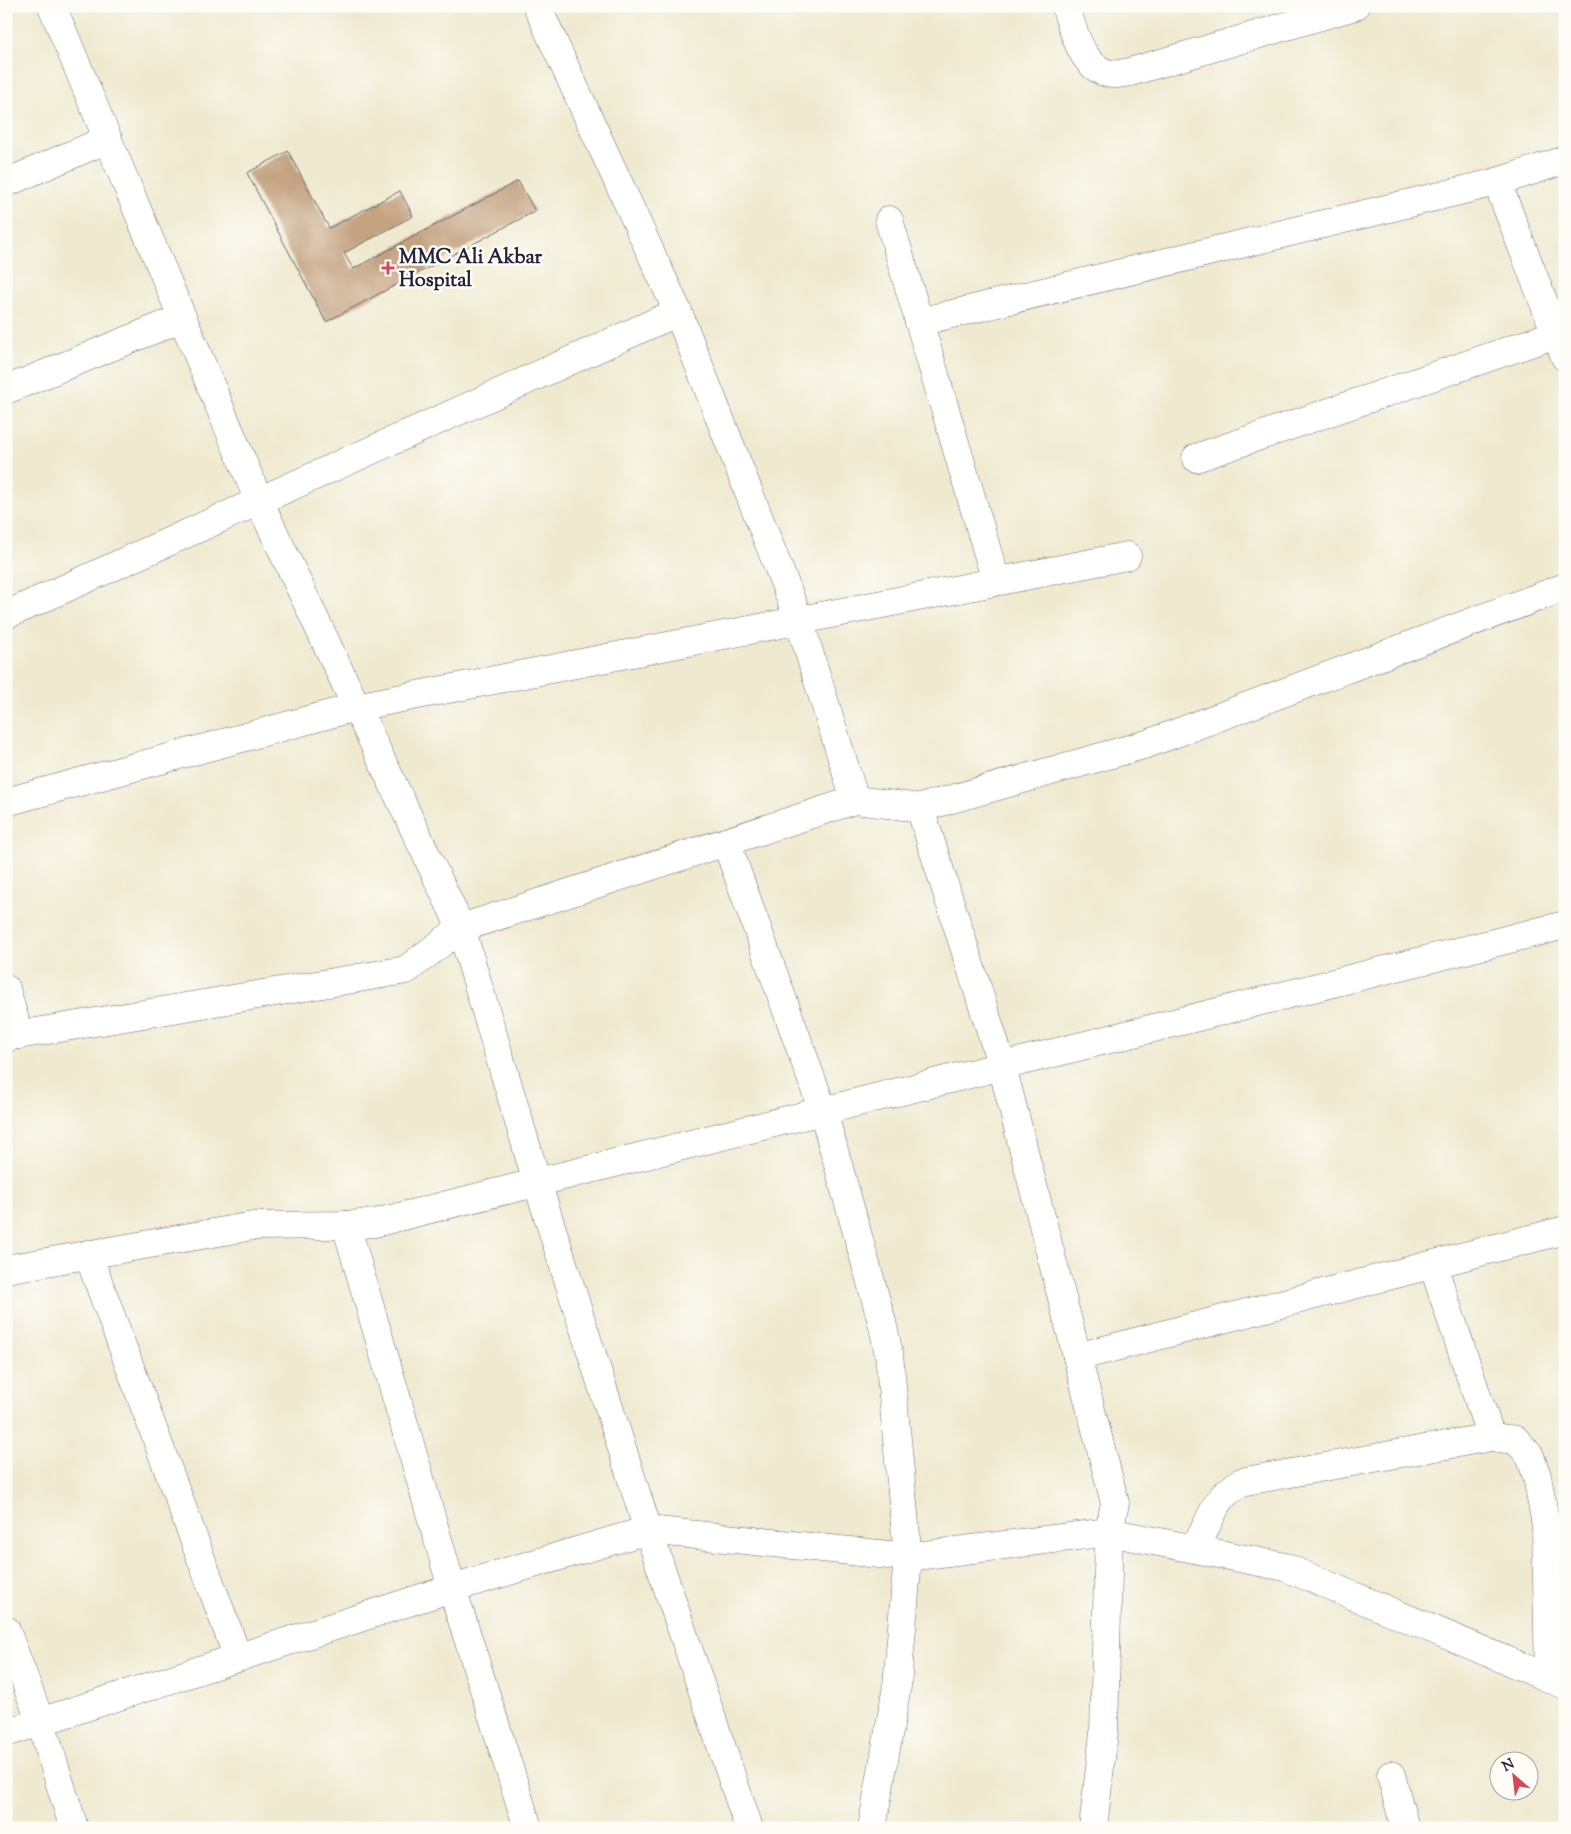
<svg xmlns="http://www.w3.org/2000/svg" width="1571" height="1834" font-family="'Sorts Mill Goudy',serif">
  <rect width="100%" height="100%" fill="#fdfcf7"/>
  <filter id="ink" filterUnits="userSpaceOnUse"><feTurbulence type="fractalNoise" baseFrequency=".02" numOctaves="2"/><feDisplacementMap in="SourceGraphic" scale="10" xChannelSelector="R" yChannelSelector="G"/><feConvolveMatrix kernelMatrix="1 2 1 2 8 2 1 2 1" color-interpolation-filters="sRGB"/></filter>
  <filter id="wash" filterUnits="userSpaceOnUse"><feTurbulence type="fractalNoise" baseFrequency=".0096" numOctaves="4" result="noise"/><feDisplacementMap in="SourceGraphic" scale="20" xChannelSelector="R" yChannelSelector="G"/><feGaussianBlur stdDeviation="1.12" result="paint"/><feColorMatrix in="noise" values="0 0 0 0 0 0 0 0 0 0 0 0 0 0 0 0 0 1.4 0 .05"/><feComposite in="paint" operator="in"/></filter>
  <g filter="url(#wash)">
    <rect width="100%" height="100%" fill="#efe9cf"/>
    <g id="blocks">
      <polygon fill="#c4a381" points="288,151 329,228 400,191 413,216 344,253 353,269 518,181 535,211 326,322 247,173"/>
    </g>
  </g>
  <g filter="url(#ink)">
    <use href="#blocks" fill-opacity="0" stroke="#6a686f" stroke-width="1"/>
    <g fill="none" stroke-linecap="round" stroke-linejoin="round">
      <g stroke="#6a686f" stroke-width="29">
        <g id="minor">
          <polyline points="52,6 259,501 461,928 537,1182 648,1530 749,1828"/>
          <polyline points="537,6 678,312 799,620 855,800"/>
          <path d="M1065 6C1074 30 1081 69 1111 74 1117 75 1124 73 1130 72L1355 6"/>
          <polyline points="1497,182 1565,357"/>
          <polyline points="6,183 108,139"/>
          <polyline points="889,220 996,581"/>
          <polyline points="919,322 1497,182 1565,160"/>
          <polyline points="6,390 182,318"/>
          <polyline points="1196,458 1565,331"/>
          <polyline points="6,615 678,312"/>
          <polyline points="6,802 356,707 1127,556"/>
          <polyline points="920,808 1002,1066 1115,1503 1109,1532 1104,1732 1093,1828"/>
          <polyline points="726,842 823,1111 882,1322 889,1354 908,1557 897,1686 872,1828"/>
          <polyline points="6,989 19,1035"/>
          <polyline points="6,1037 406,970 461,928 855,800 920,808 1147,744 1565,587"/>
          <polyline points="346,1225 452,1588 528,1828"/>
          <polyline points="88,1254 238,1658"/>
          <polyline points="1433,1265 1491,1437"/>
          <polyline points="6,1269 253,1226 346,1225 375,1223 1565,925"/>
          <polyline points="1077,1357 1565,1230"/>
          <polyline points="1195,1549 1216,1506 1225,1494 1241,1482 1491,1437 1516,1440 1530,1456 1537,1476 1546,1525 1549,1678"/>
          <polyline points="6,1630 41,1723 74,1828"/>
          <polyline points="6,1733 452,1588 648,1530 908,1557 1109,1532 1285,1567 1565,1685"/>
          <polyline points="1391,1775 1405,1828"/>
        </g>
      </g>
      <use href="#minor" stroke="#fff" stroke-width="28"/>
    </g>
  </g>
  <path fill="#d1495b" stroke="#fdfcf7" stroke-width="2" d="M385.5 260.5h5v5h5v5h-5v5h-5v-5h-5v-5h5z"/>
  <g text-anchor="middle" stroke-width="5" stroke-linejoin="round" paint-order="stroke">
    <g font-size="20" font-weight="bold" fill="#22223b" stroke="#fdfcf7" text-anchor="start">
      <text x="399" y="263">MMC Ali Akbar<tspan x="399" dy="23">Hospital</tspan></text>
    </g>
  </g>
  <rect width="1571" height="1834" fill="none" stroke="#fdfcf7" stroke-width="25"/>
  <g transform="translate(1514 1776) rotate(332)"><circle r="24" fill="#fdfcf7" stroke="#a5a5ac"/>
  <path d="M0-4L9 19L0 12L-9 19Z" fill="#d1495b"/>
  <text y="-8" font-size="14" font-weight="bold" text-anchor="middle" fill="#22223b">N</text>
  </g>
</svg>
